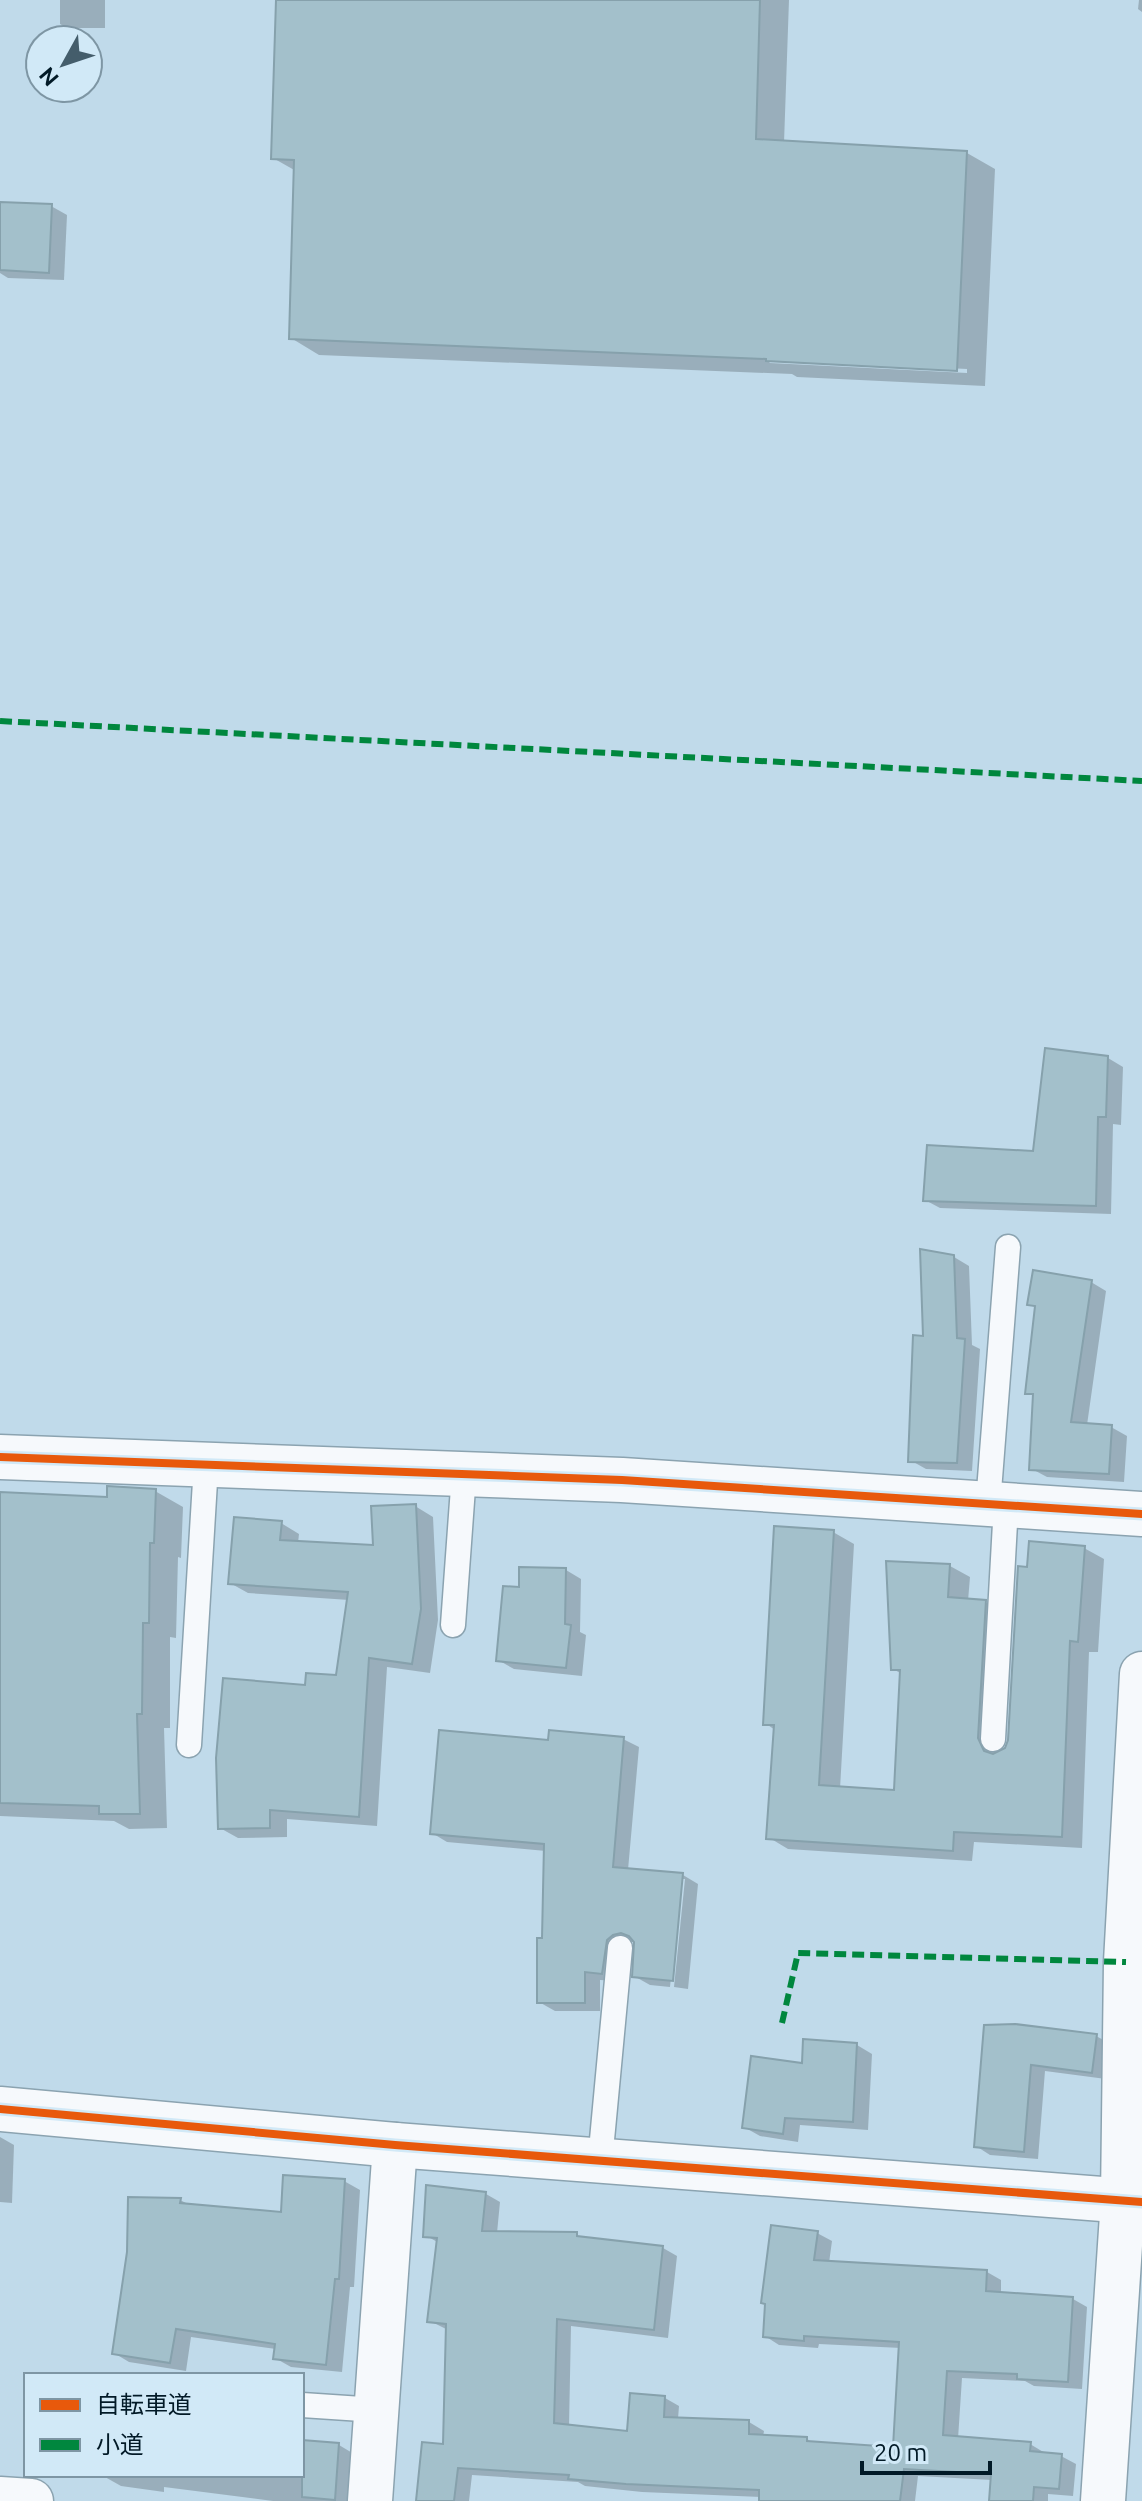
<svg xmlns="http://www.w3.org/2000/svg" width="1142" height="2501" font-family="Ubuntu,'Noto Sans JP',sans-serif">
  <rect width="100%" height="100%" fill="#c0daea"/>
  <g fill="#0003" fill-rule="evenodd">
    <polygon points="60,0 105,0 105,28 67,28 60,24"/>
    <path d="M278 0H789L784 143 967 153 995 169 985 386 797 377 792 374 319 355 291 338 296 171 273 158ZM766 359 967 369V373L770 363Z"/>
    <polygon points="1139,0 1142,0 1142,12 1138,9"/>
    <polygon points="0,204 51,206 67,215 64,280 8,278 0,273"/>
    <polygon points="1108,1058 1123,1067 1121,1125 1113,1124 1111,1214 940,1208 925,1200 1035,1153"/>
    <polygon points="954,1257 969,1266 972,1345 980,1349 972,1471 926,1469 910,1460 925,1338"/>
    <polygon points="1091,1282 1106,1291 1087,1425 1111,1427 1127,1436 1124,1482 1047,1477 1032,1469 1035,1397 1027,1392 1037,1308 1029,1304"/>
    <polygon points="155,1491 183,1507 181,1558 178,1557 176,1638 170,1637 170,1728 164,1728 167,1828 129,1829 114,1821 0,1816 0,1495 109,1499"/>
    <polygon points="415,1506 433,1517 438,1620 430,1673 387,1667 377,1826 287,1819 287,1837 238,1838 220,1828 307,1688 337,1677 349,1600 248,1593 230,1583 281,1523 299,1534 298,1543 375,1547"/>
    <polygon points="833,1532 854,1544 840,1789 896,1792 902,1674 893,1669 950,1566 970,1577 968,1601 985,1602 1005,1614 999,1755 1010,1741 1029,1569 1084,1548 1104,1559 1098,1652 1089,1652 1082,1848 974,1842 972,1861 788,1849 768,1837 775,1730 765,1723"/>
    <polygon points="566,1570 581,1579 580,1632 586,1635 582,1676 514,1669 498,1660 521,1589"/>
    <polygon points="623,1739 639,1747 628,1870 683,1875 698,1884 688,1989 674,1987 685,1879 681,1879 670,1987 650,1985 634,1976 636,1942 631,1942 624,1947 618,1981 600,1980 600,2011 555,2011 539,2002 546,1851 447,1842 432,1833 550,1742"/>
    <polygon points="986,2027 1096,2036 1111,2044 1106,2079 1045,2071 1038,2159 990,2155 976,2146"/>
    <polygon points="857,2045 872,2054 868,2130 800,2125 798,2142 760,2136 744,2127 804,2066"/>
    <polygon points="0,2137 14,2145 12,2203 0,2202"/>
    <polygon points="344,2181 360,2190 354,2287 350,2287 342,2372 291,2367 275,2358 276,2349 191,2337 186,2371 129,2362 114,2353 180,2200 190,2205 283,2214"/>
    <polygon points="486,2194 500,2202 497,2233 576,2234 584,2239 663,2248 677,2256 668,2338 571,2326 569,2427 629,2433 665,2398 679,2406 678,2419 749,2422 764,2431 763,2437 807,2439 815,2444 895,2449 901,2348 819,2344 818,2348 779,2345 765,2336 817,2233 832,2241 829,2263 987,2272 1001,2280 1001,2294 1073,2299 1087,2307 1082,2389 1034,2386 1025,2381 962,2378 958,2439 1030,2444 1045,2453 1061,2456 1076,2464 1073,2496 1048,2494 1048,2501 991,2501 992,2480 918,2476 915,2501 761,2501 761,2497 642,2492 585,2486 578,2482 472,2475 469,2501 422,2501 445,2447 448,2330 430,2321 439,2243 425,2235"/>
    <polygon points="302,2442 339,2445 354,2454 351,2501 273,2501 164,2487 164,2492 121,2486 105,2477 106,2475 302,2475"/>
  </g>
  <g fill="#a3c0cb" stroke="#86a1ac" stroke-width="2">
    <polygon points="276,0 760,0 756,139 967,151 957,371 766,361 766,359 289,339 294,160 271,159"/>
    <polygon points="0,202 52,204 49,273 0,270"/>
    <polygon points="1045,1048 1108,1056 1106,1117 1098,1117 1096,1206 923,1201 927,1145 1033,1151"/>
    <polygon points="920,1249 954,1255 957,1338 965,1339 957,1463 908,1462 913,1335 923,1336"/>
    <polygon points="1033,1270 1092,1280 1071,1422 1112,1425 1109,1474 1029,1470 1033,1394 1025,1394 1035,1306 1027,1305"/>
    <polygon points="107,1486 156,1489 154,1543 150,1543 149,1623 143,1623 142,1714 137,1714 140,1814 99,1814 99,1806 0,1803 0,1492 107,1497"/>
    <polygon points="416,1504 421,1609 412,1664 369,1658 359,1817 270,1810 270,1828 218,1829 216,1758 223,1678 305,1685 306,1673 336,1675 348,1592 228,1584 234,1517 282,1521 280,1540 373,1545 371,1506"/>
    <polygon points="774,1526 834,1530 819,1785 894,1790 900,1670 891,1670 886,1561 950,1564 948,1597 986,1600 978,1738 984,1751 993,1754 1005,1748 1008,1740 1018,1566 1027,1567 1029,1541 1085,1546 1078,1642 1070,1641 1062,1837 954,1832 953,1851 766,1839 774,1725 763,1725"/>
    <polygon points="519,1567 566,1568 565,1624 571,1625 566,1668 496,1661 503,1586 519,1587"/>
    <polygon points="439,1730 548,1740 549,1730 624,1737 613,1867 683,1873 673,1981 632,1977 634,1942 629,1936 621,1933 613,1935 607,1940 602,1974 585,1972 585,2003 537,2003 537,1938 542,1938 544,1844 430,1834"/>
    <polygon points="1015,2024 1097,2034 1092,2073 1031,2065 1024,2152 974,2147 984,2025"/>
    <polygon points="803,2039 857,2043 853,2122 785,2118 783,2134 742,2128 751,2056 802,2063"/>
    <polygon points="283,2175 345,2179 339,2279 335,2279 326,2365 273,2359 275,2344 176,2329 170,2363 112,2354 127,2252 128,2197 181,2198 180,2203 281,2212"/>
    <polygon points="426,2185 486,2192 482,2231 577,2232 577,2236 663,2246 654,2330 557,2319 554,2423 627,2431 630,2393 665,2396 664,2417 749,2420 749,2434 807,2437 807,2441 893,2447 899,2342 804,2336 804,2341 763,2337 765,2304 761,2303 771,2225 818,2231 814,2260 987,2270 986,2291 1073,2297 1068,2382 1017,2379 1017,2374 947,2371 943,2435 1031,2442 1030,2451 1062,2454 1059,2489 1034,2487 1033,2501 989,2501 991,2474 904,2469 900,2501 759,2501 759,2490 626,2484 568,2479 569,2475 458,2468 454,2501 416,2501 422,2442 443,2444 446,2324 427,2322 437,2238 423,2237"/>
    <polygon points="302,2440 339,2443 335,2500 302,2497"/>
  </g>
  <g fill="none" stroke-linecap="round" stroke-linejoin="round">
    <g stroke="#8ba3b0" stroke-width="27">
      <g id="lane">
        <polyline points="988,1504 1008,1247"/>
        <polyline points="453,1625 464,1474"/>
        <polyline points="993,1739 1006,1505"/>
        <polyline points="189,1745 206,1465"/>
        <polyline points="600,2161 620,1948"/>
        <polyline points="302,2405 377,2410"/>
      </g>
    </g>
    <g stroke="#8ba3b0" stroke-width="47">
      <g id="street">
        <polyline points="0,1457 622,1480 1142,1514"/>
        <polyline points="0,2109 395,2145 1142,2202"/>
        <polyline points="0,2499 31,2501"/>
        <polyline points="370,2501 395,2145"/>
        <polyline points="1103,2501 1123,2200 1126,1962 1142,1674"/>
      </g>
    </g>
    <use href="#lane" stroke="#f6f9fc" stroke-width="24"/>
    <use href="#street" stroke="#f6f9fc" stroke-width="44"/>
    <g stroke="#00873e" stroke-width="6" stroke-dasharray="12 6" stroke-linecap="butt">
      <polyline points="0,721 1142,781"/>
      <polyline points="782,2023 798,1953 1126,1962"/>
    </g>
    <g stroke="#d1e9f7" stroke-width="13">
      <g id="cycleway">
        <polyline points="0,1457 622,1480 1142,1514"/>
        <polyline points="0,2109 395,2145 1142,2202"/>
      </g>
    </g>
    <use href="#cycleway" stroke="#e8590c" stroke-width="8"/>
  </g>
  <rect x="24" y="2373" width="280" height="104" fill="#d1e9f7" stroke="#7e96a4" stroke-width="2"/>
  <rect x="40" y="2399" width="40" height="12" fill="#e8590c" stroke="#7e96a4" stroke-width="2"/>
  <text x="96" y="2413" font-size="24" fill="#021a27">自転車道</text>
  <rect x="40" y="2439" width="40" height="12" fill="#00873e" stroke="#7e96a4" stroke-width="2"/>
  <text x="96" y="2453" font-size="24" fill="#021a27">小道</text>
  <g transform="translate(64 64) rotate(230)"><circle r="38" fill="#d1e9f7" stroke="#7e96a4" stroke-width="2"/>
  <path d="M0-6L14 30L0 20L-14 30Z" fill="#445d6b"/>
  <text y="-12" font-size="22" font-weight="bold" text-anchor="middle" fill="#021a27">N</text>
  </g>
  <path d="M862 2461v12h128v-12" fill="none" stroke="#021a27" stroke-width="4"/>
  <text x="874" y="2461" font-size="24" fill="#021a27" stroke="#d1e9f7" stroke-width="6" paint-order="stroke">20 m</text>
</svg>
